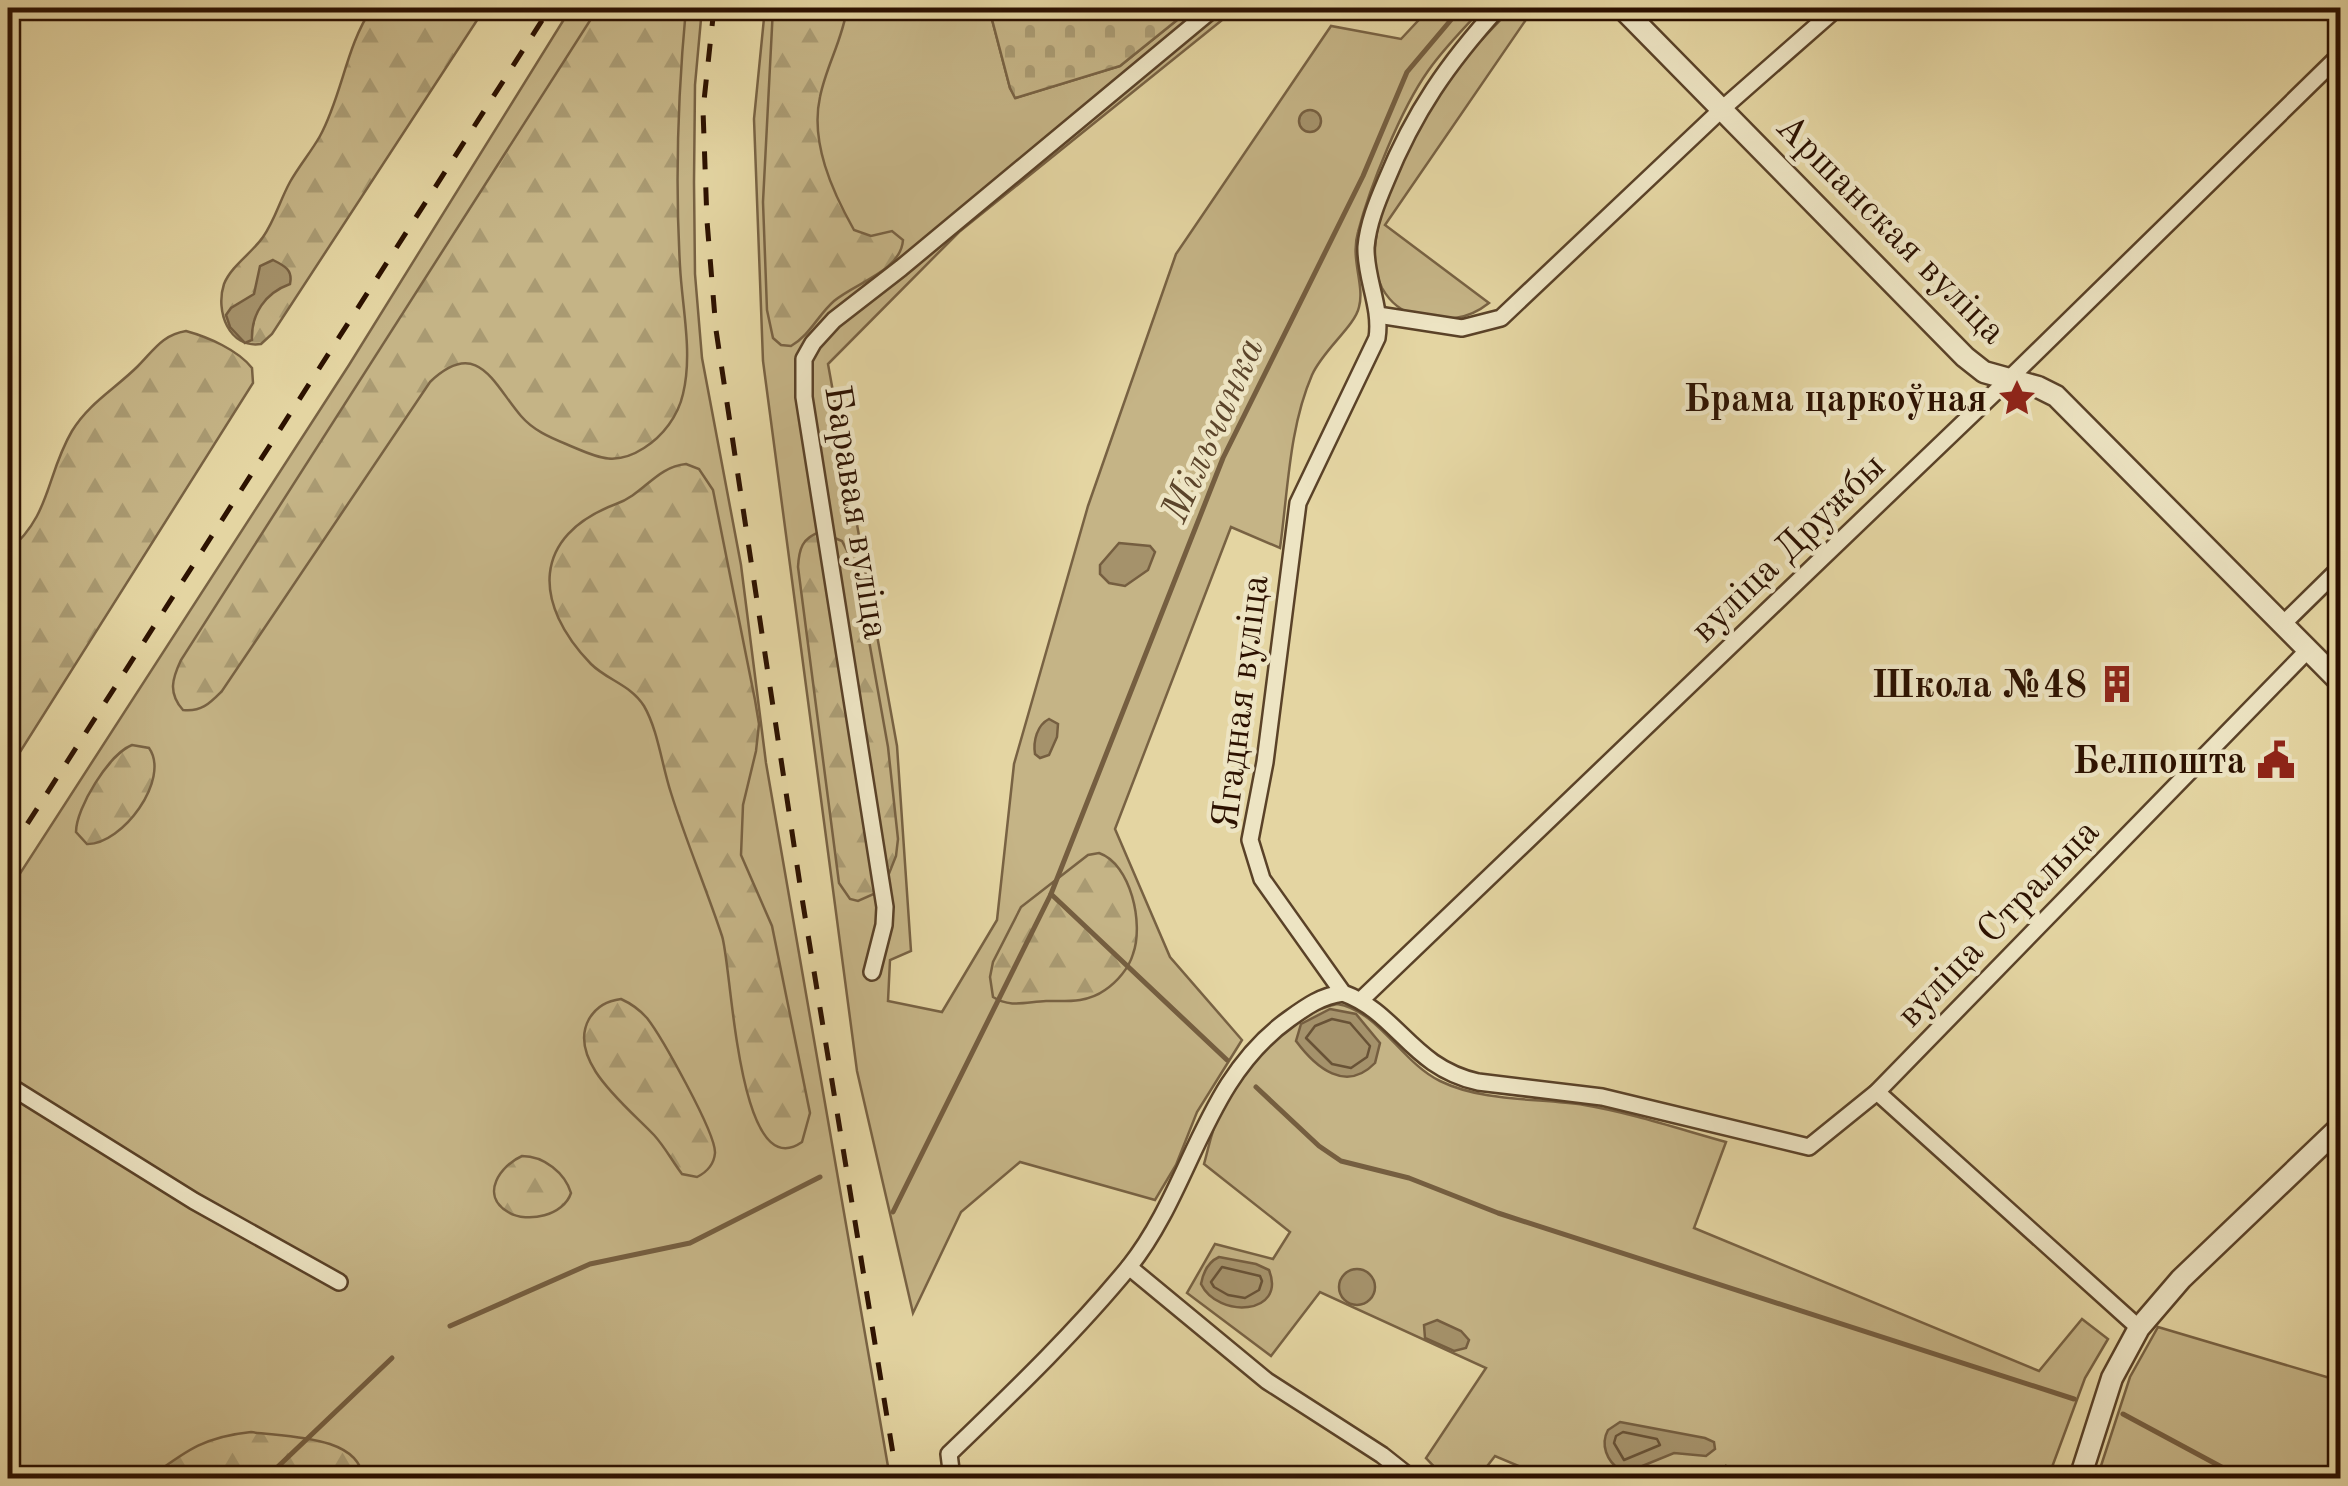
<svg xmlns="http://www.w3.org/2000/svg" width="2348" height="1486" font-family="'Old Standard TT',serif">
  <defs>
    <pattern id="forest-firs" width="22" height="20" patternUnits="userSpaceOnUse" patternTransform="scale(2.5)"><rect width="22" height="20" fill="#c5b486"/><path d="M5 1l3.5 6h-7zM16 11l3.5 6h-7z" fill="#a99a72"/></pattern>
    <pattern id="cemetery-stones" width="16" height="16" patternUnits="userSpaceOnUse" patternTransform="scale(2.5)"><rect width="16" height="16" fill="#c5b486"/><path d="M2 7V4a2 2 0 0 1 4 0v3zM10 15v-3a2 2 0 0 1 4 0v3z" fill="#a99a72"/></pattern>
  </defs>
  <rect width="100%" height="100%" fill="#e4d5a2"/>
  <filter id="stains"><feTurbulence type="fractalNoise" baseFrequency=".002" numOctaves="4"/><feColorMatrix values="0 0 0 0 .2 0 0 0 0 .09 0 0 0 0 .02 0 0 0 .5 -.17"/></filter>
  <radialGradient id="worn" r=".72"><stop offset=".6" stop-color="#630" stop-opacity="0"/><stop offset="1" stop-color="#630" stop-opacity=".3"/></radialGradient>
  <g fill="#c5b486" stroke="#786243" stroke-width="2.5">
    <polygon points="571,8 702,8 695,85 694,182 695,274 702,358 741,565 766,763 890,1478 8,1478 8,892 349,365"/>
    <path d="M765 8H989L1010 88 1016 98 1120 66 1192 8H1237L959 232 828 364 897 746 911 951 890 960 888 1001 942 1012 997 920 1014 764 1088 506 1176 254 1331 26 1401 39 1430 8H1483C1464 28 1444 48 1428 71 1401 109 1370 186 1358 232 1350 259 1365 285 1359 307 1355 326 1323 350 1312 375 1289 428 1288 491 1280 548L1231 527 1115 829 1170 957 1242 1040 1197 1112 1176 1165 1155 1200 1020 1162 961 1212 913 1313 857 1071 763 361 754 119Z"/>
    <path d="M1512 8H1534L1385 225 1489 303C1465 322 1446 320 1417 315 1401 312 1390 302 1382 288 1355 236 1412 134 1442 89 1462 59 1487 34 1512 8Z"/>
    <path d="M1337 1004C1378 1010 1402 1063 1440 1081 1483 1102 1538 1098 1584 1105 1632 1113 1679 1129 1726 1142L1694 1228 2039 1371 2082 1319 2108 1339 2085 1378 2048 1478H1754L1726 1466 1721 1478H1588L1564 1469 1557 1478H1547L1495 1456 1478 1478H1445L1426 1458 1486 1368 1320 1292 1271 1356 1187 1293 1215 1244 1273 1259 1290 1232 1204 1164C1209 1146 1212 1129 1220 1112 1241 1068 1288 1014 1337 1004Z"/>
    <polygon points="2158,1327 2340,1381 2340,1478 2097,1478 2130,1377"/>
  </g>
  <g fill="url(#forest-firs)" stroke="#786243" stroke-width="2.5">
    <path d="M372 8H485L272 334 261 344C229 349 215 311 224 284 231 266 252 253 263 237 275 220 280 200 290 182 299 166 311 152 320 136 342 96 346 46 372 8Z"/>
    <path d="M598 8H686C678 93 675 180 680 266 682 307 693 353 683 394 678 416 663 436 644 448 613 468 595 456 566 444 549 437 533 430 521 416 494 385 478 336 430 382L222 691C210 703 202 712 183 710 168 693 172 679 181 660Z"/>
    <path d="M773 8H847C843 39 826 66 820 97 810 142 832 191 854 230L871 236 892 231 903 240C901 271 855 283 834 301 818 315 810 335 791 346L781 345 773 338 767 310 763 202Z"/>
    <path d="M186 331C208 337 238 350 252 368L253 383 8 771V551C51 516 46 475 72 431 89 403 115 389 138 366 154 350 162 335 186 331Z"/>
    <path d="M686 464 699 469 713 490 755 700 759 724 756 751 743 805 741 855 772 926 810 1113 802 1142C737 1188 732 965 722 936 706 888 686 841 671 793 662 766 658 730 644 706 631 685 607 680 591 664 533 604 531 536 616 504 644 494 656 467 686 464Z"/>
    <path d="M820 532 842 541 856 568 888 747 898 839 896 856 886 881 876 893 858 901 850 899 839 883 798 567C799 549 802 538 820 532Z"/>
    <path d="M132 745 149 748C171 779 122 845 87 844L76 832C76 808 109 754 132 745Z"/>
    <path d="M1099 853C1131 864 1144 924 1133 954 1129 968 1117 982 1105 990 1087 1003 1067 1001 1046 1001 1026 1002 1010 1008 993 997L990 977 993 962 1021 907 1088 855Z"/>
    <path d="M621 999C632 1004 639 1009 647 1018 661 1036 716 1133 715 1153 714 1164 707 1172 697 1177L682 1174C672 1161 665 1147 654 1135 629 1108 566 1061 589 1019 597 1006 607 1001 621 999Z"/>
    <path d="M522 1156C544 1156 565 1173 571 1193 564 1215 528 1224 508 1212 479 1195 501 1165 522 1156Z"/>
    <path d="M251 1432C285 1437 359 1435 363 1478H149C186 1451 203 1437 251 1432Z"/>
  </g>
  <polygon fill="url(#cemetery-stones)" stroke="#786243" stroke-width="2.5" points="989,8 1192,8 1120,66 1015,98 1010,88"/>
  <g fill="#a5926b" stroke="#755e40" stroke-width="2.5">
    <circle cx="1310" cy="121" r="11"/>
    <path d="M273 260C285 266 293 270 290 284 265 293 251 314 252 340L245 343 230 327 226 315 231 308 254 294 260 266Z"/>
    <polygon points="1119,543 1150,546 1155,552 1148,570 1125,586 1109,583 1100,574 1100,565"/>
    <path d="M1049 719 1058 724 1057 737 1049 755 1040 758 1035 754C1033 741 1037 725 1049 719Z"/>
    <path d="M1330 1009 1356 1014 1380 1043 1375 1063C1346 1093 1316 1068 1296 1041L1301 1024Z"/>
    <path d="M1219 1257 1256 1264 1269 1270C1287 1315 1218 1319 1201 1284 1203 1273 1208 1262 1219 1257Z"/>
    <circle cx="1357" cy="1287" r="18"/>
    <polygon points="1437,1320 1461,1331 1469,1340 1466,1348 1454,1351 1425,1338 1424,1325"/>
    <path d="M1620 1422 1705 1438 1714 1442 1715 1449 1706 1456 1674 1453 1635 1469 1620 1470C1607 1461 1600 1445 1608 1430Z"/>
  </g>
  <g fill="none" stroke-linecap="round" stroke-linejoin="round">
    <g stroke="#685236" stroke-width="2.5">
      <polygon points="1332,1019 1350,1023 1370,1046 1367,1057 1351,1068 1332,1064 1306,1038 1315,1026"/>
      <polygon points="1222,1267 1260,1276 1262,1281 1259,1290 1245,1298 1228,1295 1214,1287 1211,1282"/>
      <polygon points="1623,1432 1657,1439 1660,1445 1624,1460 1614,1443 1616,1436"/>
    </g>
    <g stroke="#755e40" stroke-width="5">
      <polyline points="1051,894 1227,1060"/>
      <polyline points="1256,1087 1319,1146 1341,1161 1409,1178 1498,1213 2074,1399"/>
      <polyline points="893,1212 1051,894 1223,458 1363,176 1407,72 1461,8"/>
      <polyline points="450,1326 590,1264 690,1243 820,1177"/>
      <polyline points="2123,1414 2242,1478"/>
      <polyline points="266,1478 392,1358"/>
    </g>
    <g stroke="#5a4228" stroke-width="20">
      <g id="minor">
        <path d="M1498 8C1448 63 1414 112 1386 181 1377 202 1368 224 1366 247 1365 278 1382 307 1377 338L1298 503 1265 762 1250 840 1262 879 1343 993C1398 1013 1411 1067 1478 1082L1602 1097 1809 1147 1877 1092 2308 650"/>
        <polyline points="1378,315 1462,328 1501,318 1722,109 1837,8"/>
        <polyline points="2282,625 2340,568"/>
        <polyline points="872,972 884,925 885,907 804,397 804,359 813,343 834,320 901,268 1214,8"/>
        <polyline points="1361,1000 2010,378 2340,55"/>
        <polyline points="8,1085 194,1201 339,1282"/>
        <polyline points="1877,1092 2139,1328"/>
        <polyline points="1129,1267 1267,1381 1382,1455 1411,1478"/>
        <path d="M952 1478 949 1454C1011 1394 1074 1334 1129 1267 1192 1188 1203 1080 1289 1019 1307 1006 1321 996 1343 993"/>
      </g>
    </g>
    <g stroke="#5a4228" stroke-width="25">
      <g id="tertiary">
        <polyline points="1622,8 1965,357 1984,372 2038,387 2056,396 2340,682"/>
        <polyline points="2080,1478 2112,1378 2139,1328 2181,1279 2340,1127"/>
      </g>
    </g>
    <use href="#minor" stroke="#ede4c3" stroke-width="15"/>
    <use href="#tertiary" stroke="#ede4c3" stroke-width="20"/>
    <g stroke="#2c1100" stroke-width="5" stroke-dasharray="18 18" stroke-linecap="butt">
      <polyline points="714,8 703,110 707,221 716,330 802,898 897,1478"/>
      <polyline points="8,854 550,8"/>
    </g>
  </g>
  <defs>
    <g id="sight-bare" transform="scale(3)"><path d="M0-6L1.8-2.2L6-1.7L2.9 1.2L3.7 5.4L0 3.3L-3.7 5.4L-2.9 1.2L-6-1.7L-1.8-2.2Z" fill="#8f2418" stroke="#ede4c3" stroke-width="2.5" paint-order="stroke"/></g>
    <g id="building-bare" transform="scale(3)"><path d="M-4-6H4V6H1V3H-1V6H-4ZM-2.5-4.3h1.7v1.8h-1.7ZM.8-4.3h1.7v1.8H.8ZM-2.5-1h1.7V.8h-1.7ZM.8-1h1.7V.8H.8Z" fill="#8f2418" stroke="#ede4c3" stroke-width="2.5" paint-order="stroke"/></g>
    <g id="civic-bare" transform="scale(3)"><path d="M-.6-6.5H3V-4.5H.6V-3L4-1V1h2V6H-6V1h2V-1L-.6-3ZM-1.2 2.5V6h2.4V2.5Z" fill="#8f2418" stroke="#ede4c3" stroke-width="2.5" paint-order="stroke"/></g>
  </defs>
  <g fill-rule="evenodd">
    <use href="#sight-bare" x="2017" y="398"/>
    <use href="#building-bare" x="2117" y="684"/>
    <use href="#civic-bare" x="2276" y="760"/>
  </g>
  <g text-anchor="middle" stroke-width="9" stroke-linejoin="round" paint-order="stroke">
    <g font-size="38" fill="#2c1100" stroke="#ede4c3">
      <text transform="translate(1892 228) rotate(45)" y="13">Аршанская вуліца</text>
      <text transform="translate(858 512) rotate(81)" y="13">Баравая вуліца</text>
      <text transform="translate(1787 547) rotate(-44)" y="13">вуліца Дружбы</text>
      <text transform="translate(1239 702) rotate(-83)" y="13">Ягадная вуліца</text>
      <text transform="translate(1997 922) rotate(-46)" y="13">вуліца Стральца</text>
    </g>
    <g font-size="38" font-weight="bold" fill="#2c1100" stroke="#ede4c3" text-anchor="end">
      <text x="1987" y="411">Брама царкоўная</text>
      <text x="2087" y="697">Школа №48</text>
      <text x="2246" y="773">Белпошта</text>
    </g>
    <g font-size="40" font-style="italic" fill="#5c452b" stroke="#ede4c3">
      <text transform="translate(1211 429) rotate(-66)" y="14">Мільчанка</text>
    </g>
  </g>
  <rect width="2348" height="1486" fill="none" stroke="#e4d5a2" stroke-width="40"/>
  <rect x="10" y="10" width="2328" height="1466" fill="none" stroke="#2c1100" stroke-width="5"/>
  <rect x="20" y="20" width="2308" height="1446" fill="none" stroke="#2c1100" stroke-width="2.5"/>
  <rect width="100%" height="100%" filter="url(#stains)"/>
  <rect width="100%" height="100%" fill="url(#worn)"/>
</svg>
